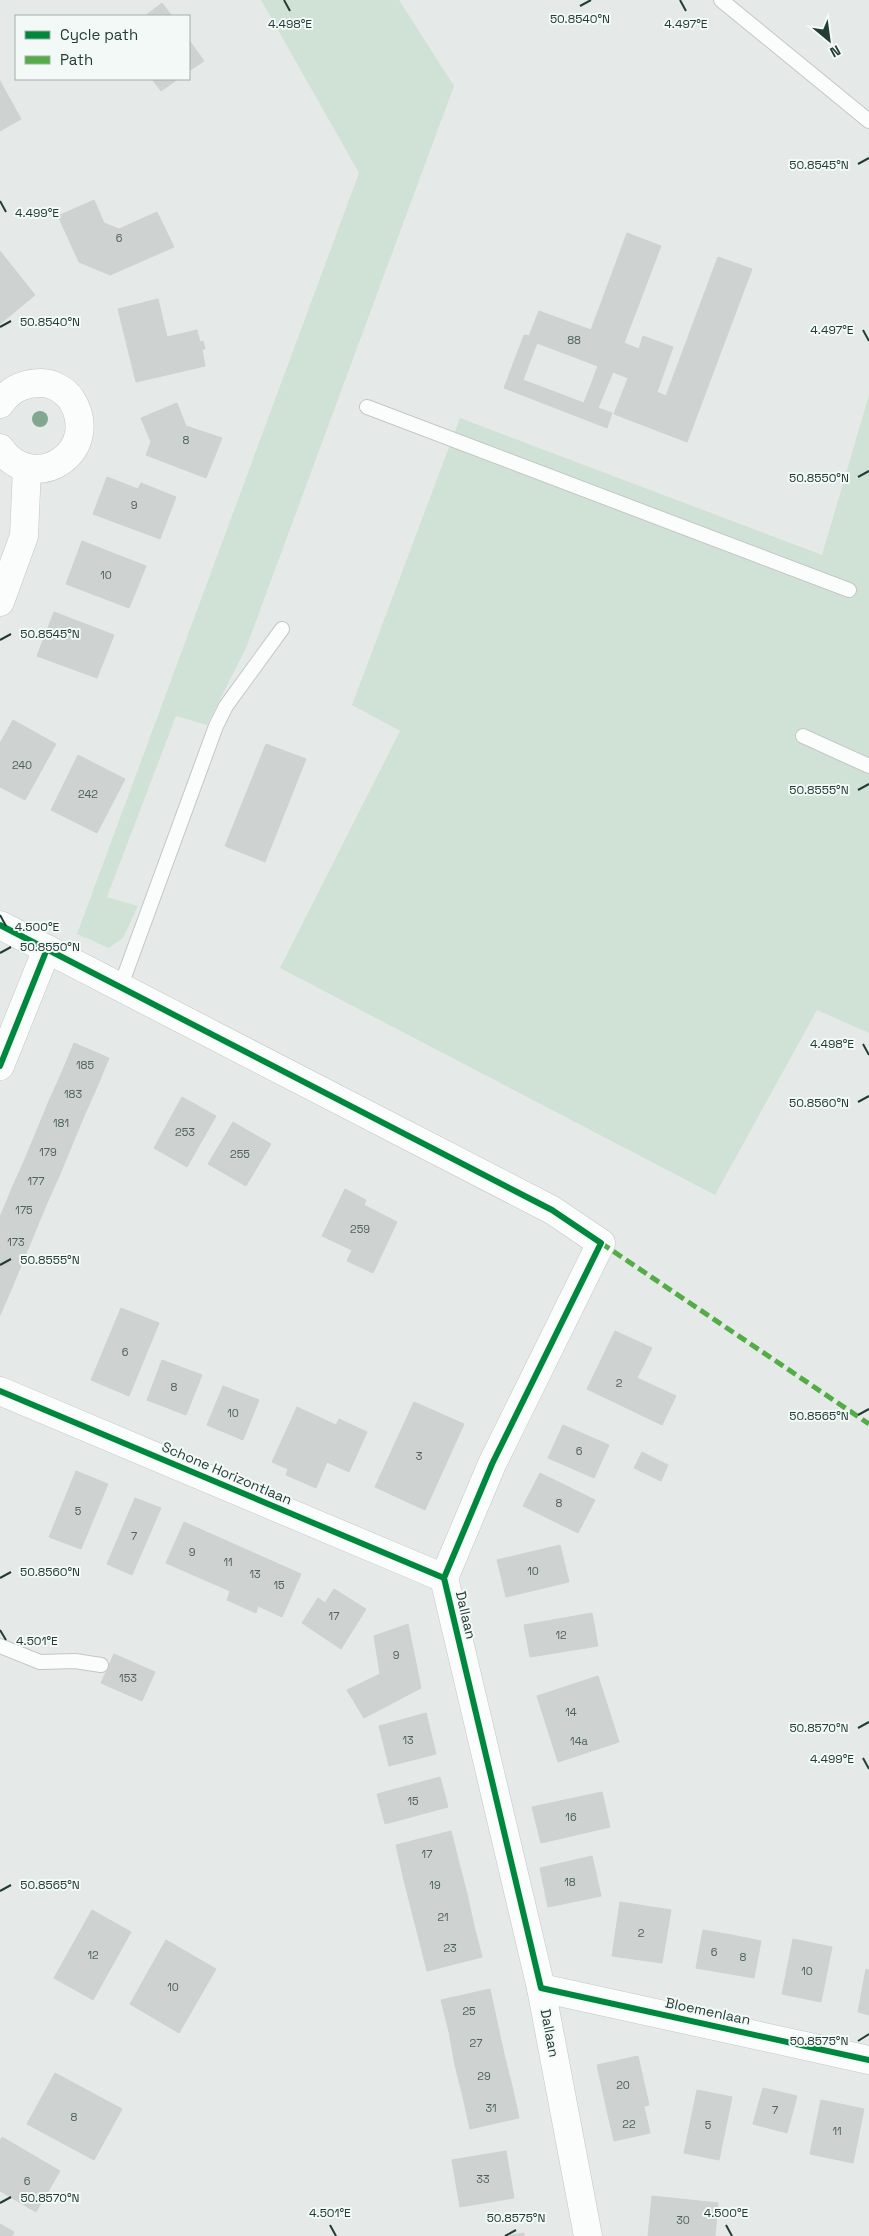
<svg xmlns="http://www.w3.org/2000/svg" width="869" height="2236" font-family="'Space Grotesk',sans-serif">
  <rect width="100%" height="100%" fill="#e5eae8"/>
  <g fill="#cfe2d5">
    <polygon points="261,0 399,0 454,86 246,648 207,725 176,716 107,897 138,906 123,938 109,948 77,934 359,173"/>
    <polygon points="869,395 869,1033 817,1010 715,1195 280,968 400,731 352,705 460,418 822,555"/>
  </g>
  <g fill="#ced2d1" stroke="#ced3d1" fill-rule="evenodd">
    <polygon points="162,3 172,16 145,16"/>
    <polygon points="189,40 204,61 189,71"/>
    <polygon points="152,79 178,79 161,91"/>
    <polygon points="0,81 21,119 0,131"/>
    <polygon points="94,200 104,223 119,229 157,212 174,247 110,275 79,262 58,216"/>
    <path d="M627 233 661 246 624 343 639 349 643 336 673 347 657 392 666 396 718 257 752 269 687 442 614 414 628 378 613 372 598 408 612 413 607 428 504 388 524 335 529 336 539 311 591 330ZM537 343 598 366 584 403 523 380Z"/>
    <polygon points="0,251 35,295 0,324"/>
    <polygon points="158,299 167,337 197,330 200,342 203,341 205,349 202,349 205,366 136,382 118,309"/>
    <polygon points="177,403 186,426 222,438 206,478 146,455 151,442 141,418"/>
    <polygon points="107,477 138,489 141,483 176,497 160,539 93,514"/>
    <polygon points="82,541 146,566 129,608 66,584"/>
    <polygon points="54,612 114,635 97,678 37,656"/>
    <polygon points="13,720 56,744 25,800 0,787 0,743"/>
    <polygon points="266,744 306,759 265,862 225,846"/>
    <polygon points="78,755 125,779 97,833 51,810"/>
    <polygon points="74,1043 109,1058 97,1087 62,1072"/>
    <polygon points="62,1072 97,1087 84,1116 49,1101"/>
    <polygon points="182,1097 216,1116 187,1167 154,1148"/>
    <polygon points="49,1101 84,1116 72,1145 37,1130"/>
    <polygon points="233,1122 271,1144 246,1186 208,1164"/>
    <polygon points="37,1130 72,1145 60,1174 25,1159"/>
    <polygon points="25,1159 60,1174 47,1203 12,1188"/>
    <polygon points="12,1188 47,1203 35,1232 0,1217"/>
    <polygon points="345,1189 366,1200 364,1205 397,1222 373,1273 347,1261 352,1250 322,1236"/>
    <polygon points="0,1217 35,1232 23,1261 0,1251"/>
    <polygon points="0,1251 23,1261 11,1290 0,1286"/>
    <polygon points="0,1286 11,1290 0,1315"/>
    <polygon points="121,1308 159,1323 129,1396 91,1380"/>
    <polygon points="615,1331 652,1348 637,1378 676,1396 662,1425 587,1389"/>
    <polygon points="162,1360 202,1375 186,1415 147,1400"/>
    <polygon points="223,1386 259,1400 243,1440 207,1425"/>
    <polygon points="414,1402 464,1424 425,1510 375,1487"/>
    <polygon points="297,1407 336,1425 339,1419 367,1432 349,1472 327,1462 316,1488 286,1475 288,1469 272,1462"/>
    <polygon points="563,1425 609,1445 594,1478 548,1458"/>
    <polygon points="642,1452 668,1465 661,1481 634,1468"/>
    <polygon points="76,1471 108,1484 81,1549 49,1537"/>
    <polygon points="540,1473 595,1500 578,1533 523,1506"/>
    <polygon points="135,1498 161,1508 132,1575 107,1564"/>
    <polygon points="184,1522 301,1574 282,1617 258,1606 256,1613 227,1600 230,1591 166,1563"/>
    <polygon points="560,1545 569,1582 506,1597 497,1560"/>
    <polygon points="334,1589 366,1609 341,1649 302,1623 318,1598 325,1603"/>
    <polygon points="592,1613 598,1646 530,1657 524,1625"/>
    <polygon points="408,1624 421,1688 364,1718 347,1690 380,1674 374,1636"/>
    <polygon points="114,1654 155,1672 142,1701 101,1683"/>
    <polygon points="598,1676 619,1742 558,1762 537,1696"/>
    <polygon points="426,1713 436,1754 389,1766 379,1726"/>
    <polygon points="440,1777 448,1807 385,1824 377,1794"/>
    <polygon points="602,1792 610,1827 541,1843 532,1807"/>
    <polygon points="451,1831 459,1863 403,1876 396,1845"/>
    <polygon points="592,1856 601,1896 548,1907 540,1868"/>
    <polygon points="459,1863 467,1894 411,1908 403,1876"/>
    <polygon points="467,1894 474,1926 419,1939 411,1908"/>
    <polygon points="620,1902 671,1910 662,1963 612,1956"/>
    <polygon points="92,1910 131,1932 93,2000 54,1978"/>
    <polygon points="474,1926 482,1957 427,1971 419,1939"/>
    <polygon points="703,1930 732,1935 725,1973 696,1968"/>
    <polygon points="732,1935 761,1941 754,1978 725,1973"/>
    <polygon points="793,1939 832,1947 821,2002 782,1994"/>
    <polygon points="166,1940 216,1969 179,2033 130,2004"/>
    <polygon points="866,1969 869,1970 869,2015 858,2012"/>
    <polygon points="490,1989 497,2022 449,2032 441,2000"/>
    <polygon points="497,2022 504,2054 455,2065 449,2032"/>
    <polygon points="504,2054 512,2086 463,2097 455,2065"/>
    <polygon points="638,2056 649,2105 608,2115 597,2065"/>
    <polygon points="55,2073 122,2109 94,2160 27,2124"/>
    <polygon points="512,2086 519,2118 470,2129 463,2097"/>
    <polygon points="763,2088 797,2096 787,2133 753,2124"/>
    <polygon points="697,2090 732,2097 719,2160 684,2153"/>
    <polygon points="821,2100 864,2109 853,2163 810,2154"/>
    <polygon points="644,2107 650,2133 614,2141 608,2115"/>
    <polygon points="2,2137 60,2171 36,2212 0,2191 0,2141"/>
    <polygon points="506,2151 514,2198 460,2207 452,2160"/>
    <polygon points="652,2196 718,2203 715,2236 648,2236"/>
    <polygon points="0,2224 14,2232 12,2236 0,2236"/>
    <polygon points="524,2233 524,2236 505,2236"/>
  </g>
  <g fill="none" stroke-linecap="round" stroke-linejoin="round">
    <g stroke="#c2c7c5" stroke-width="16">
      <g id="service">
        <polyline points="721,0 869,121"/>
        <polyline points="367,407 849,590"/>
        <polyline points="803,736 869,766"/>
        <polyline points="120,988 216,726 226,706 282,629"/>
        <polyline points="0,1646 40,1662 75,1661 101,1665"/>
      </g>
    </g>
    <g stroke="#c2c7c5" stroke-width="29">
      <g id="minor">
        <path d="M0 404C10 389 23 383 42 383 52 383 65 390 71 399 104 451 34 497 0 448"/>
        <polyline points="0,602 24,536 27,468"/>
        <polyline points="0,925 552,1210 601,1243 492,1464 444,1578 541,1988 588,2236"/>
        <polyline points="0,1066 47,949"/>
        <polyline points="0,1391 444,1578"/>
        <polyline points="541,1988 869,2060"/>
      </g>
    </g>
    <use href="#service" stroke="#fbfcfc" stroke-width="14"/>
    <use href="#minor" stroke="#fbfcfc" stroke-width="28"/>
    <polyline stroke="#53ac45" stroke-width="5" stroke-dasharray="10 5" stroke-linecap="butt" points="601,1243 869,1424"/>
    <g stroke="#f3f9f6" stroke-width="9">
      <g id="cycleway">
        <polyline points="0,925 552,1210 601,1243 492,1464 444,1578 541,1988 869,2060"/>
        <polyline points="0,1066 47,949"/>
        <polyline points="0,1391 444,1578"/>
      </g>
    </g>
    <use href="#cycleway" stroke="#00873e" stroke-width="6"/>
  </g>
  <circle fill="#82a791" cx="40" cy="419" r="8"/>
  <path fill="none" stroke="#243c36" stroke-width="2" d="M284 0 290 11M680 0 686 11M580 6 591 0M858 164 869 158M0 201 6 212M0 327 11 321M863 330 869 341M858 477 869 471M0 640 11 634M858 790 869 784M0 915 6 926M0 953 11 947M863 1044 869 1055M858 1102 869 1096M0 1265 11 1259M858 1415 869 1409M0 1578 11 1572M0 1630 6 1640M858 1728 869 1722M863 1758 869 1769M0 1891 11 1885M858 2041 869 2034M0 2203 11 2197M330 2225 336 2236M726 2225 732 2236M505 2236 516 2230"/>
  <g text-anchor="middle" stroke-width="4" stroke-linejoin="round" paint-order="stroke">
    <g font-size="11" fill="#4f625e">
      <text x="119" y="242">6</text>
      <text x="574" y="344">88</text>
      <text x="186" y="444">8</text>
      <text x="134" y="509">9</text>
      <text x="106" y="579">10</text>
      <text x="22" y="769">240</text>
      <text x="88" y="798">242</text>
      <text x="85" y="1069">185</text>
      <text x="73" y="1098">183</text>
      <text x="61" y="1127">181</text>
      <text x="185" y="1136">253</text>
      <text x="48" y="1156">179</text>
      <text x="240" y="1158">255</text>
      <text x="36" y="1185">177</text>
      <text x="24" y="1214">175</text>
      <text x="360" y="1233">259</text>
      <text x="16" y="1246">173</text>
      <text x="125" y="1356">6</text>
      <text x="619" y="1387">2</text>
      <text x="174" y="1391">8</text>
      <text x="233" y="1417">10</text>
      <text x="579" y="1455">6</text>
      <text x="419" y="1460">3</text>
      <text x="559" y="1507">8</text>
      <text x="78" y="1515">5</text>
      <text x="134" y="1540">7</text>
      <text x="192" y="1556">9</text>
      <text x="228" y="1566">11</text>
      <text x="533" y="1575">10</text>
      <text x="255" y="1578">13</text>
      <text x="279" y="1589">15</text>
      <text x="334" y="1620">17</text>
      <text x="561" y="1639">12</text>
      <text x="396" y="1659">9</text>
      <text x="128" y="1682">153</text>
      <text x="571" y="1716">14</text>
      <text x="408" y="1744">13</text>
      <text x="579" y="1745">14a</text>
      <text x="413" y="1805">15</text>
      <text x="571" y="1821">16</text>
      <text x="427" y="1858">17</text>
      <text x="570" y="1886">18</text>
      <text x="435" y="1889">19</text>
      <text x="443" y="1921">21</text>
      <text x="641" y="1937">2</text>
      <text x="450" y="1952">23</text>
      <text x="714" y="1956">6</text>
      <text x="93" y="1959">12</text>
      <text x="743" y="1961">8</text>
      <text x="807" y="1975">10</text>
      <text x="173" y="1991">10</text>
      <text x="469" y="2015">25</text>
      <text x="476" y="2047">27</text>
      <text x="484" y="2080">29</text>
      <text x="623" y="2089">20</text>
      <text x="491" y="2112">31</text>
      <text x="775" y="2114">7</text>
      <text x="74" y="2121">8</text>
      <text x="629" y="2128">22</text>
      <text x="708" y="2129">5</text>
      <text x="837" y="2135">11</text>
      <text x="483" y="2183">33</text>
      <text x="27" y="2185">6</text>
      <text x="683" y="2224">30</text>
    </g>
    <g font-size="14" fill="#243c36" stroke="#f3f9f6">
      <text transform="translate(227 1473) rotate(23)" y="5">Schone Horizontlaan</text>
      <text transform="translate(466 1615) rotate(77)" y="5">Dallaan</text>
      <text transform="translate(708 2011) rotate(12)" y="5">Bloemenlaan</text>
      <text transform="translate(550 2033) rotate(79)" y="5">Dallaan</text>
    </g>
  </g>
  <g font-size="12" text-anchor="middle" fill="#243c36" stroke="#f3f9f6" stroke-width="4" stroke-linejoin="round" paint-order="stroke">
    <text x="580" y="23">50.8540°N</text>
    <text x="290" y="28">4.498°E</text>
    <text x="686" y="28">4.497°E</text>
    <text x="819" y="169">50.8545°N</text>
    <text x="37" y="217">4.499°E</text>
    <text x="50" y="326">50.8540°N</text>
    <text x="832" y="334">4.497°E</text>
    <text x="819" y="482">50.8550°N</text>
    <text x="50" y="638">50.8545°N</text>
    <text x="819" y="794">50.8555°N</text>
    <text x="37" y="931">4.500°E</text>
    <text x="50" y="951">50.8550°N</text>
    <text x="832" y="1048">4.498°E</text>
    <text x="819" y="1107">50.8560°N</text>
    <text x="50" y="1264">50.8555°N</text>
    <text x="819" y="1420">50.8565°N</text>
    <text x="50" y="1576">50.8560°N</text>
    <text x="37" y="1645">4.501°E</text>
    <text x="819" y="1732">50.8570°N</text>
    <text x="832" y="1763">4.499°E</text>
    <text x="50" y="1889">50.8565°N</text>
    <text x="819" y="2045">50.8575°N</text>
    <text x="50" y="2202">50.8570°N</text>
    <text x="330" y="2217">4.501°E</text>
    <text x="726" y="2217">4.500°E</text>
    <text x="516" y="2222">50.8575°N</text>
  </g>
  <rect x="15" y="15" width="175" height="65" fill="#f3f9f6" stroke="#a0ada9"/>
  <rect x="25" y="31" width="25" height="8" fill="#00873e" stroke="#a0ada9"/>
  <text x="60" y="40" font-size="15" fill="#243c36">Cycle path</text>
  <rect x="25" y="56" width="25" height="8" fill="#53ac45" stroke="#a0ada9"/>
  <text x="60" y="65" font-size="15" fill="#243c36">Path</text>
  <g transform="translate(829 40) rotate(151)" stroke="#f3f9f6" stroke-width="4" paint-order="stroke">
  <path d="M0-4L9 19L0 12L-9 19Z" fill="#243c36"/>
  <text y="-8" font-size="14" font-weight="bold" text-anchor="middle" fill="#243c36">N</text>
  </g>
</svg>
